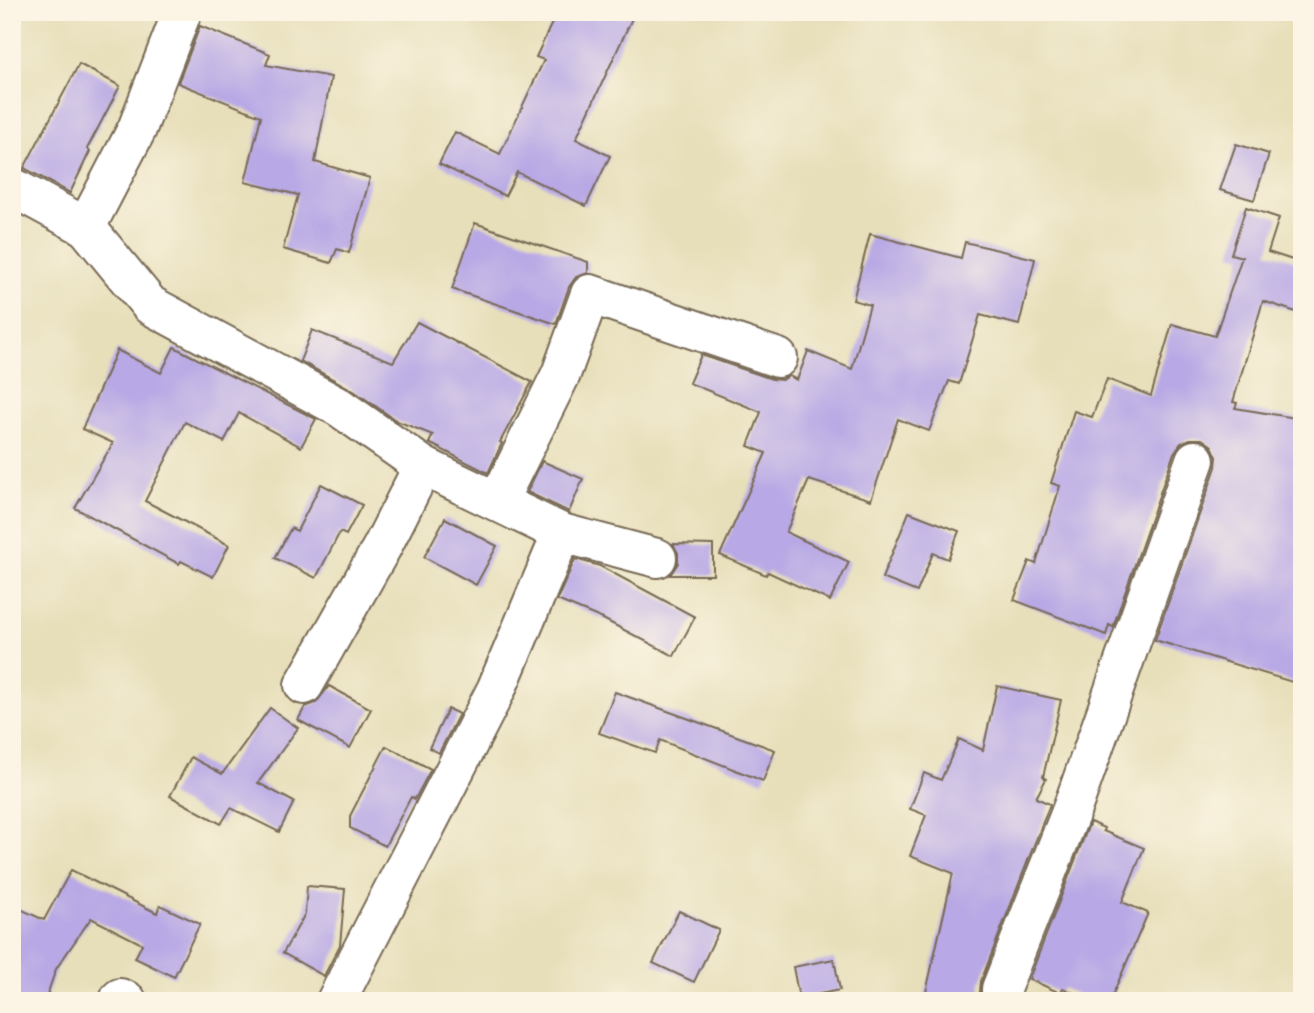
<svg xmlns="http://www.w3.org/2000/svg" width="1314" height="1013" font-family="'Libre Bodoni',serif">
  <rect width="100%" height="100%" fill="#fcf5e5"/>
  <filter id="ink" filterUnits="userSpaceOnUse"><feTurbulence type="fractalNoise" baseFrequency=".0143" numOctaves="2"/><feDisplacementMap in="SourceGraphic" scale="14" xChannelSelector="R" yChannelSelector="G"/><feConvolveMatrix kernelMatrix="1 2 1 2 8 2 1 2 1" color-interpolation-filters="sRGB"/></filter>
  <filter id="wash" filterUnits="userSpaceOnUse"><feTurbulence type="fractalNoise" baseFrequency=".00686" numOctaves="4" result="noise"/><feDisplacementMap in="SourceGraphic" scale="28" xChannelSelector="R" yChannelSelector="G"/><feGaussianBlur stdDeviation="1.57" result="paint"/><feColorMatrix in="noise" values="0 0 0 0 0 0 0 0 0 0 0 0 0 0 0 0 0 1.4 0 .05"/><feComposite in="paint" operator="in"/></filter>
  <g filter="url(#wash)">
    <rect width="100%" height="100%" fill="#e7dfba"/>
    <g id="blocks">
      <g fill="#b8a8e5">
        <polygon points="557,12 635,12 576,139 610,156 586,206 517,172 505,196 439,164 455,132 500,154 544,60 536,57"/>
        <polygon points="200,26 270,54 266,65 331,77 315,162 370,178 349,253 337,249 331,263 283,249 298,195 245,182 261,116 178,83"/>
        <polygon points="79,64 120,86 87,149 90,151 70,193 24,168"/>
        <polygon points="1236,144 1269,154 1254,200 1220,190"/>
        <polygon points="1246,207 1279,218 1268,252 1302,263 1302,314 1263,301 1233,402 1237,403 1235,408 1302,419 1302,469 1296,504 1302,506 1302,685 1155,640 1216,467 1217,457 1212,446 1202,439 1190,439 1181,443 1174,453 1113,627 1109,625 1106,635 1014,600 1029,561 1036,564 1060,486 1051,483 1074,411 1092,417 1107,379 1151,396 1172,324 1215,336 1242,257 1231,254"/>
        <polygon points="475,223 588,262 588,273 576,277 569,287 556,324 452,289"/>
        <polygon points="870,234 961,258 965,242 1035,259 1019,325 980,315 959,384 949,381 929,431 898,419 871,500 809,480 786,532 849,562 830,601 768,572 766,575 720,555 766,453 748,446 761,412 689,383 701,355 772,379 782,380 789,376 797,380 808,351 852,369 870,305 853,300"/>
        <polygon points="417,322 532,382 500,442 502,443 488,473 429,443 433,435 397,421 351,389 300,361 312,330 393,362"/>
        <polygon points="174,347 316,419 301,447 239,413 224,442 185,422 145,501 229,545 213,577 181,561 179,564 75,508 113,443 82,429 117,350 161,373"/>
        <polygon points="542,461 583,479 569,512 527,492"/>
        <polygon points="321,484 362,505 346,535 340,532 316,578 275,558 291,528 297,531"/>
        <polygon points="909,512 959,531 948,559 933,553 917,592 882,578"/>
        <polygon points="445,518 497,546 476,585 424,557"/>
        <polygon points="673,544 713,545 713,575 670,575 678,563 678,553"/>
        <polygon points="575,559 600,566 695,617 674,656 603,619 557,600"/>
        <polygon points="329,686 371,709 350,748 298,720 305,707 316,703"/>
        <polygon points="997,686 1061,700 1043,777 1046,779 1036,798 1050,804 981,981 979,1001 924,1001 953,873 910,856 926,815 910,809 924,773 941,780 959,739 983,750"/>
        <polygon points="615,692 775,750 763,781 660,740 655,753 599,733"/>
        <polygon points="270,708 298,728 258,783 294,802 279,832 231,808 221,824 170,796 191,757 222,774"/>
        <polygon points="448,709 459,714 439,753 429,748"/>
        <polygon points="386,746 431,769 415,799 411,797 385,846 350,828 350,816"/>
        <polygon points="1090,822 1104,828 1103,831 1144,848 1122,902 1148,913 1110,1001 1091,1001 1063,988 1060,993 1029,979"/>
        <polygon points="71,870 157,913 160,905 200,924 174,977 135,958 142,944 91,918 56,969 45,1001 12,1001 12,905 44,920"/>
        <polygon points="307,886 345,889 340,945 324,976 283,953 305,914"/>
        <polygon points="679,911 719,930 694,982 653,963"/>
        <polygon points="834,959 840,990 799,998 793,967"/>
      </g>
    </g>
  </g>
  <g filter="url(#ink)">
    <use href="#blocks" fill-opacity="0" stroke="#776955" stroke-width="2"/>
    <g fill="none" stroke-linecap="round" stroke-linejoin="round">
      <g stroke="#776955" stroke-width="42">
        <g id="street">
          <polyline points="12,187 86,227 137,129 182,12"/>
          <polyline points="86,227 150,305 339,407 423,466"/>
          <polyline points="498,501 561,374 590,294 778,358"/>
          <polyline points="562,533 657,558"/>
          <polyline points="304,685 382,547 423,466 562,533 496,690 336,1001"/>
          <polyline points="119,1001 120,998 127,1001"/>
          <polyline points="1001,1001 1001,989 1072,809 1195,460"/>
        </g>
      </g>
      <use href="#street" stroke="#fff" stroke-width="38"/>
    </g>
  </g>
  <rect width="1314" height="1013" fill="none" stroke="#fcf5e5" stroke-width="42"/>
</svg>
